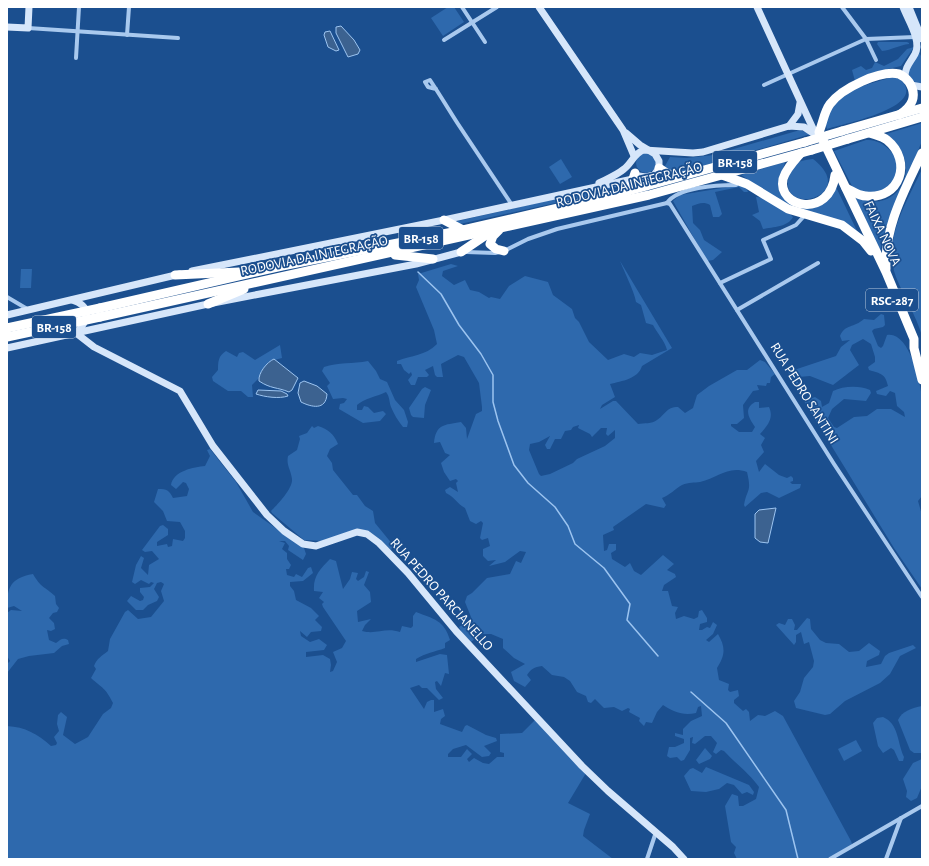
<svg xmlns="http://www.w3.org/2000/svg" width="929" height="866" font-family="'Alegreya Sans',sans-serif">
  <rect width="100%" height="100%" fill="#1b4f8f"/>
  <g fill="#2e69ad" fill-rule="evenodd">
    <polygon points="448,7 454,7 464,22 443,36 431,18"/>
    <path d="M878 42H907L909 43V44C899 45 892 50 882 51L877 44Z"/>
    <polygon points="920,45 921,47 919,52 922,58 922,84 912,81 908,73"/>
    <polygon points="914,47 901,66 871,73 855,81 852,70 861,66 866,70 872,68 875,62 884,66 898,59 907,49"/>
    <path d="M893 77C899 78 904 81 906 88 912 110 843 124 827 129L825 122C827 117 830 110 833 105 845 88 874 83 893 77Z"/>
    <path d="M922 123V141L884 234 880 252 855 197C899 218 927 163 886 134Z"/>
    <polygon points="800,130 811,134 675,174 666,171 665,166 670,157 687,158 713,155"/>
    <path d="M866 140C882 140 888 148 898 159L896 179 881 192H859L852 186 834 151Z"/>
    <circle cx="646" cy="163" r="10"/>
    <polygon points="561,159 572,177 560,184 549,167"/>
    <path d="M813 159C862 197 773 220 790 172 794 161 803 160 813 159Z"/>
    <polygon points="785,162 779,185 783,194 799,208 812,209 824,204 836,187 858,233 792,208 741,175"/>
    <path d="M922 169V336C916 315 904 297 896 277 882 240 907 202 922 169Z"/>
    <path d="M727 182C735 183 745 183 748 192H744L739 187 715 192 722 214 719 217H713L710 205C703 201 698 204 692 206L693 223 700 230 704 240 722 252 713 260 707 261 673 201 680 195 728 187Z"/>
    <polygon points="626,183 625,185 587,196 460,224 453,222"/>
    <path d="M756 197C768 197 785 208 793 217 788 227 773 227 763 229L760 221 752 215 759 212Z"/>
    <path d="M620 261 672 348 642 366C638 379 622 381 610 384L615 397 602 405 600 409 613 401H616L638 424C644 423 652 424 657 420 665 415 666 407 678 407L685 413 693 408 697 395 709 386 737 370H747L760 360 765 362 775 374 771 377 770 383H767L766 386 757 385 759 390 753 391 743 405 744 418 737 424H731V426L739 432H752L755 427C749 418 743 409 755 402H759V408L769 407C774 418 768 425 760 434L765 438 761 445 764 452 756 461 759 472 765 464 779 475 787 478 791 476 793 478V481L790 482 792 484H801L800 488 779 498 767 492 761 493 745 507 744 505C747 488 752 493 747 472 728 465 718 478 700 482 694 483 689 482 682 485 675 489 670 495 662 498L666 505 664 508 646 504 613 527 614 530 603 535 604 551 607 550 609 544H616V550L611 553 612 559 625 567 630 563 634 571 641 575 663 555 674 564 667 570 675 574 676 577 664 585 662 591H668L672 606 678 607 675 613 676 619 684 616 694 619 698 617 699 611 702 610 707 618V622L700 624 699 630H702L707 627 710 628 713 622 717 625 713 634 706 640 709 642 718 634C726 648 725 655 717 668L719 680 729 684 728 690 730 692 738 690 739 696 734 700V703L743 711 746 709 749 712 750 721 758 715 765 716 775 711 783 716 851 841 852 844 828 859H737L734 853 736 847 731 842 725 806 732 794 738 796 739 806H743L756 799 759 787C750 774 736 764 724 751L721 750 716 754 713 752 717 743 711 736H705L695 744 692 743 693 737 690 738V750L684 760 681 761 677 757 670 758 667 756 669 747H675L684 743V739L675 736V733L683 735V729L691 721 702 716 701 706 698 707 696 713C683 716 674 712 663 705L657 712 652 723 646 722 644 726 639 721 640 718 629 712 630 709 628 708 622 711 614 707 604 708 595 699 591 703 588 702 586 696 577 692 570 681 564 677 552 675 542 666C534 667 531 669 527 675L531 680 525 687 514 681 511 672 525 664 514 658 503 648V639L491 634H479L476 629V638L471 642 462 633 459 627 467 622H473L465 602 467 596 472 593 487 578 510 574 516 561 521 563 526 552 520 551 505 562 489 566 496 560 488 561 483 556V549L490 546 488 538 482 540 480 538 483 523 481 521 476 524 470 521 465 508C457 504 455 497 446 493L445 490 450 487 458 492 456 483 458 481 456 479 450 481 444 472 441 463 450 455 445 453 440 442 434 443C436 424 444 425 461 422L466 428 467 439 476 414 482 411V407L479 383 464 357 458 355 441 364 443 377H437L435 375 433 366 425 370 429 375 427 377H418L415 385H411L408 380 412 375 411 372 409 374 404 370 401 364H397V361C412 355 425 356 437 344L434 330 416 287 419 280 418 274 451 264 458 266 443 271 442 276 454 285 465 280 470 290 479 292 489 298 491 297 500 299 509 286 525 276 548 282 553 295 572 309 575 318 579 322 589 342 608 360 624 354 634 357 640 353 652 355 667 350C665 341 657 333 653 325L646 323 641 305 636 302C635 293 624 271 620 261ZM579 425 578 428 590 434 592 437 601 428H607L606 434 608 436 615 430V438L605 446 577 459 573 463 550 474 541 476 539 474 529 450 530 444 539 442 550 436 545 445 547 449H550L555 439H561L565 431 571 430 573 427Z"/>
    <polygon points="21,269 32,269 31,288 20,288"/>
    <path d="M881 314 884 315 885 325 883 327 874 329 872 331 878 346 881 348 883 346 887 335C909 331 920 381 922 397 925 427 922 465 922 496L918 501 922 515V589L894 548 804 401 815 397 821 401 822 407 829 403 833 391C843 386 859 385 870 390L871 393 866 401 844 399 832 409 828 418 834 427 837 428 854 417 867 416 877 409H891L905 417 904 412 897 406 895 393 890 391 886 396 877 394 876 391 888 386C885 373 881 374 869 370L868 367 875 362V357L871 344 863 339 852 345 850 350 859 365 833 385 810 376 798 377V389L796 388 788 372 836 356 841 347 850 340 842 341 840 336C845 324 854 328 864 319L874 320Z"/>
    <path d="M280 345 282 358 270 361 258 379 252 385 253 397H248L241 391H228L213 381 212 377 218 370C218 362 218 356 226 351L237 357 239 353 243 352 255 360Z"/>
    <path d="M368 361 376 371 380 379 387 382 395 400 404 410 408 422 407 427H403C398 421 394 414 391 407 389 402 390 397 386 392 378 396 363 399 357 405V410H362L364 406 368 407 374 413 383 411 386 414 380 421 363 423 339 409 340 404 344 403 347 399 343 398 333 399 327 386 330 383 322 371 324 367C338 362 353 364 368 361Z"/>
    <polygon points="425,387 431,390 425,405 424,418 413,417 411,415 409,408 422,389"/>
    <path d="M312 426 314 428 318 426C328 429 334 434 338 444L330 449 327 456 332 463 333 470 353 495H357L365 506 373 511 375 523 393 545 391 550 369 531 357 530 323 541 304 540 272 513 271 511C278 504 293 488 292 479 291 470 286 465 288 456L297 450 300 439 299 436 307 433Z"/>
    <path d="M210 449 236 482 253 512 304 548 306 554 303 560 288 550 289 546 285 541H279L285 543 282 549 287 553V559L291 565 289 569H286L287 575 294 577 296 574 302 577 308 568 311 567 313 573 303 581 290 582V586L294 591 296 600 311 608 319 616 315 620 322 627 321 631 311 632 307 637 300 631 301 636 310 642 319 639 327 645 324 650 306 652V657L323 655 330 659 331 665 330 672 333 671 337 662 333 652 342 648 346 641 323 607 322 604 324 602 319 598 323 592 314 591C313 576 320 569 330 559L336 561 343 589 350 579 352 572 358 573 356 579 358 581 364 577 366 571 369 572 364 585 370 592 371 602 357 611 358 622 371 619 365 625 362 631C376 635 385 627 400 632L402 626 411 628 413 626V616L416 612C434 619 444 620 450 640L445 643V648C434 652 426 653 416 659V662L440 654 447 655 449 674 445 673 441 686 437 681 435 682 436 689 443 698 439 700 427 688H422L419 685 410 688 424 709 427 702 431 700H434V712L443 709 445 716 441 719 440 724 462 732 465 726 467 725 486 735 496 738 497 741 484 746 491 753 489 756 482 757 466 745 453 749 448 754V757H461L467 749 472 754 467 759 469 762 474 758 483 763 489 764 497 757H504V753L500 752V734L522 733 536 719 586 773 568 803 590 814 584 830 583 836 613 859H7V726C25 727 38 734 51 746L56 745 57 743 54 737 59 731 57 724 58 715 61 712 67 717 63 735 75 744 88 737 103 714 111 708 113 703C105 687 103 689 91 678L96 669 94 666C97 658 102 656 108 651L110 639 125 612 128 610 138 619 151 617 164 601 161 591 164 584 161 582 157 583 154 589 159 597 157 601 148 605 143 610H136L127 601 131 596 140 601 143 600 144 597 140 592V588L150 587 154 583 151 582 149 584 141 580 135 584 132 582 136 565 141 556 144 558 141 568 148 575 149 565 159 559 152 551 145 552 142 550 160 526 163 525 168 529V535L157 542V546L167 544 168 547 172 546 173 539 183 541 185 538V531L180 522 167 521 163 511 154 502 158 489C167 489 169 490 173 498L187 496 189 489 186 483 183 482 176 489 171 485C173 471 194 467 205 466L210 456 207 450Z"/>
    <path d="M33 574C41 588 44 586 55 596L56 604 59 608 57 612 53 613 49 618 54 623 55 629 51 631 47 630 49 640 56 643C60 640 63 637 68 640L69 644 62 646 54 653 29 656 18 659 7 673V664L10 661 7 656V613L11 610 22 611 14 606 7 608C7 588 10 578 33 574Z"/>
    <polygon points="807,618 810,619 811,629 820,640 826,643 839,644 849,652 859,651 869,643 880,651 879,655 867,661 866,667 881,664 885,656 889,653 913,645 916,648 900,656 890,674 880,683 845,701 830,714 825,715 796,708 794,701 800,692 804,678 813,667 814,661 809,642 804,644 801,632 796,635 796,642 794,645 776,625 779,623 785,625 788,619 792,619 795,625 794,630 797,630"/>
    <path d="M922 706V753H914L910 750 898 720C902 711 912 708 922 706Z"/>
    <path d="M883 717C899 724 897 742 904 757L903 761H899L894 750 891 748 883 753 878 746 873 723 877 718Z"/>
    <polygon points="856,740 862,751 844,761 838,749"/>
    <polygon points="705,748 712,756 710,759 699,764 696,760"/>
    <polygon points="922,759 922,786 917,798 911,801 906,797 907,791 903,779 913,763"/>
    <polygon points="706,767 749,785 754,792 753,795 747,792 742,794 734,785 727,783 719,789 706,792 691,791 684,776 690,769 693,768 702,773"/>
  </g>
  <g fill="#3c6290" stroke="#9cc4f0">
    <polygon points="341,26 354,40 360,50 358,54 348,57 336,33 336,27"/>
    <polygon points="330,31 339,50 336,51 328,47 324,35 325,32"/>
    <path d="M274 359 298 378 292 390 289 392C277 387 271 389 259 381 258 373 267 362 274 359Z"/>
    <path d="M304 381 317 386 327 394C326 411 311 407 301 402L298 393 300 383Z"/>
    <path d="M258 390 281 391 287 394 288 396C279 399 265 397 256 394Z"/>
    <polygon points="776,508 768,543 760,542 755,538 755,514 759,510"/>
  </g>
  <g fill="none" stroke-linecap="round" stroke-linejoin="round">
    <g stroke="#9cc4f0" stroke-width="1.5">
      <polyline points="418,272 441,294 459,325 481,354 493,375 493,402 498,421 514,465 528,483 555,507 568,526 575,544 604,568 630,604 627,620 658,656"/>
      <polyline points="691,692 726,723 786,810 798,859"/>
    </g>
    <g stroke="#a9c9ee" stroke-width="4">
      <polyline points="462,7 485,42"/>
      <polyline points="842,7 866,39 876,60"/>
      <polyline points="28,28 178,38"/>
      <polyline points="127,35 129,7"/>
      <polyline points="444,40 497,7"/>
      <polyline points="76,58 79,7"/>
      <polyline points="764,85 866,39 915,37"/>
      <path d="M436 89 428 87 425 82 430 80C440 95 449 110 458 124L512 205"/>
      <polyline points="667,203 670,204 834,464 922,597"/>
      <path d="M667 203C678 187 717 185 736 185"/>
      <polyline points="466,252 495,253 504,251 528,239 557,229 667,203"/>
      <polyline points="720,283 771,259 763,240 796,225 805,215"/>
      <polyline points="7,297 29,310"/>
      <polyline points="737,310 818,263"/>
      <polyline points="647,859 656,832"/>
      <polyline points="830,859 922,806"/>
      <polyline points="886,859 901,818"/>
    </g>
    <g stroke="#d6e6fa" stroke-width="7">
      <polyline points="539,7 623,130 634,156"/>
      <polyline points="757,7 815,133"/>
      <path d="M903 7C908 20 922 41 915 54 910 63 905 67 905 77"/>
      <polyline points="909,7 922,39"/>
      <polyline points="7,27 28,28 29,7"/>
      <polyline points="911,85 922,87"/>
      <polyline points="789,126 798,114 800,103"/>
      <polyline points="626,133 640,145 655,154 659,161 659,168 654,175 646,177 639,176"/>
      <path d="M599 183C607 179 617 175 624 169 632 163 634 153 644 150L693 153 703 152 789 126 804 127 816 135"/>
      <polyline points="192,271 444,220 642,177"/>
      <path d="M72 300C92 306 89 320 77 332"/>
      <polyline points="7,315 180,274"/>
      <polyline points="76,333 94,347 180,391 213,446 267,515 284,531 303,544 316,546 357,532 367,534 379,543 408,573 456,631 582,766 608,791 673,847 684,859"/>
      <polyline points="7,348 208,304 416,264 461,252"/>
    </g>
    <g stroke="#fff" stroke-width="9">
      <path d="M899 115C912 107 918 96 909 82 906 78 904 76 899 74 880 70 842 88 830 104 824 112 823 123 819 132L886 272 914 339V348L922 380"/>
      <polyline points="842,131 922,108"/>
      <polyline points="848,139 922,117"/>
      <path d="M801 153C794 161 786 169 783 179 777 208 830 219 835 175"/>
      <polyline points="659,168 668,174 679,176"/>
      <polyline points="722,175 747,184 788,209 842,225 863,241 871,251"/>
      <path d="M846 188C852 191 859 196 866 196 900 200 913 161 887 140 882 136 875 135 870 133"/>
      <polyline points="622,192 631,185 635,173"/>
      <polyline points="444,220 463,230"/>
      <polyline points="499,230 493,236 490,244 496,249 504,251"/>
      <polyline points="461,252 489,233"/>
      <polyline points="395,255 433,259"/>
      <path d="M886 269C884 226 905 190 922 153"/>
      <polyline points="175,275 239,272"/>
      <polyline points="208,304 244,289"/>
      <polyline points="100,308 282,266 463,230 614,195 805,142"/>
      <polyline points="100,317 649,195 812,150"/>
    </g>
    <g stroke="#fff" stroke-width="9">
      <polyline points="805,142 842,131"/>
      <polyline points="812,150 848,139"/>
      <polyline points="7,328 100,308"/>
      <polyline points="7,337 100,317"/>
    </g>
  </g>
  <g text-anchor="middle" stroke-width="3.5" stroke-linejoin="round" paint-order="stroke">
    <g fill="#1b4f8f" stroke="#bbcadd" stroke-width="1">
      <rect x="713" y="151" width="44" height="22" rx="3"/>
      <rect x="399" y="227" width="44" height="22" rx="3"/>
      <rect x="866" y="289" width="52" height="22" rx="3"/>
      <rect x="32" y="316" width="44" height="22" rx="3"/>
    </g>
    <g font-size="13" font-weight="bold" fill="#fff">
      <text x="735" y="167">BR-158</text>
      <text x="421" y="243">BR-158</text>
      <text x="892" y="305">RSC-287</text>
      <text x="54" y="332">BR-158</text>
    </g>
    <g font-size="14" fill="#fff" stroke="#1b4f8f">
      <text transform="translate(629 184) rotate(-14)" y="5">RODOVIA DA INTEGRAÇÃO</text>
      <text transform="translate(883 233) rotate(65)" y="5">FAIXA NOVA</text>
      <text transform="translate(314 255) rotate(-12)" y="5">RODOVIA DA INTEGRAÇÃO</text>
      <text transform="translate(805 393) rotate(58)" y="5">RUA PEDRO SANTINI</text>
      <text transform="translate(442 594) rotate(48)" y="5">RUA PEDRO PARCIANELLO</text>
    </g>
  </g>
  <rect width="929" height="866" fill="none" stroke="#ffffff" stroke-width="16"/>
</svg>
